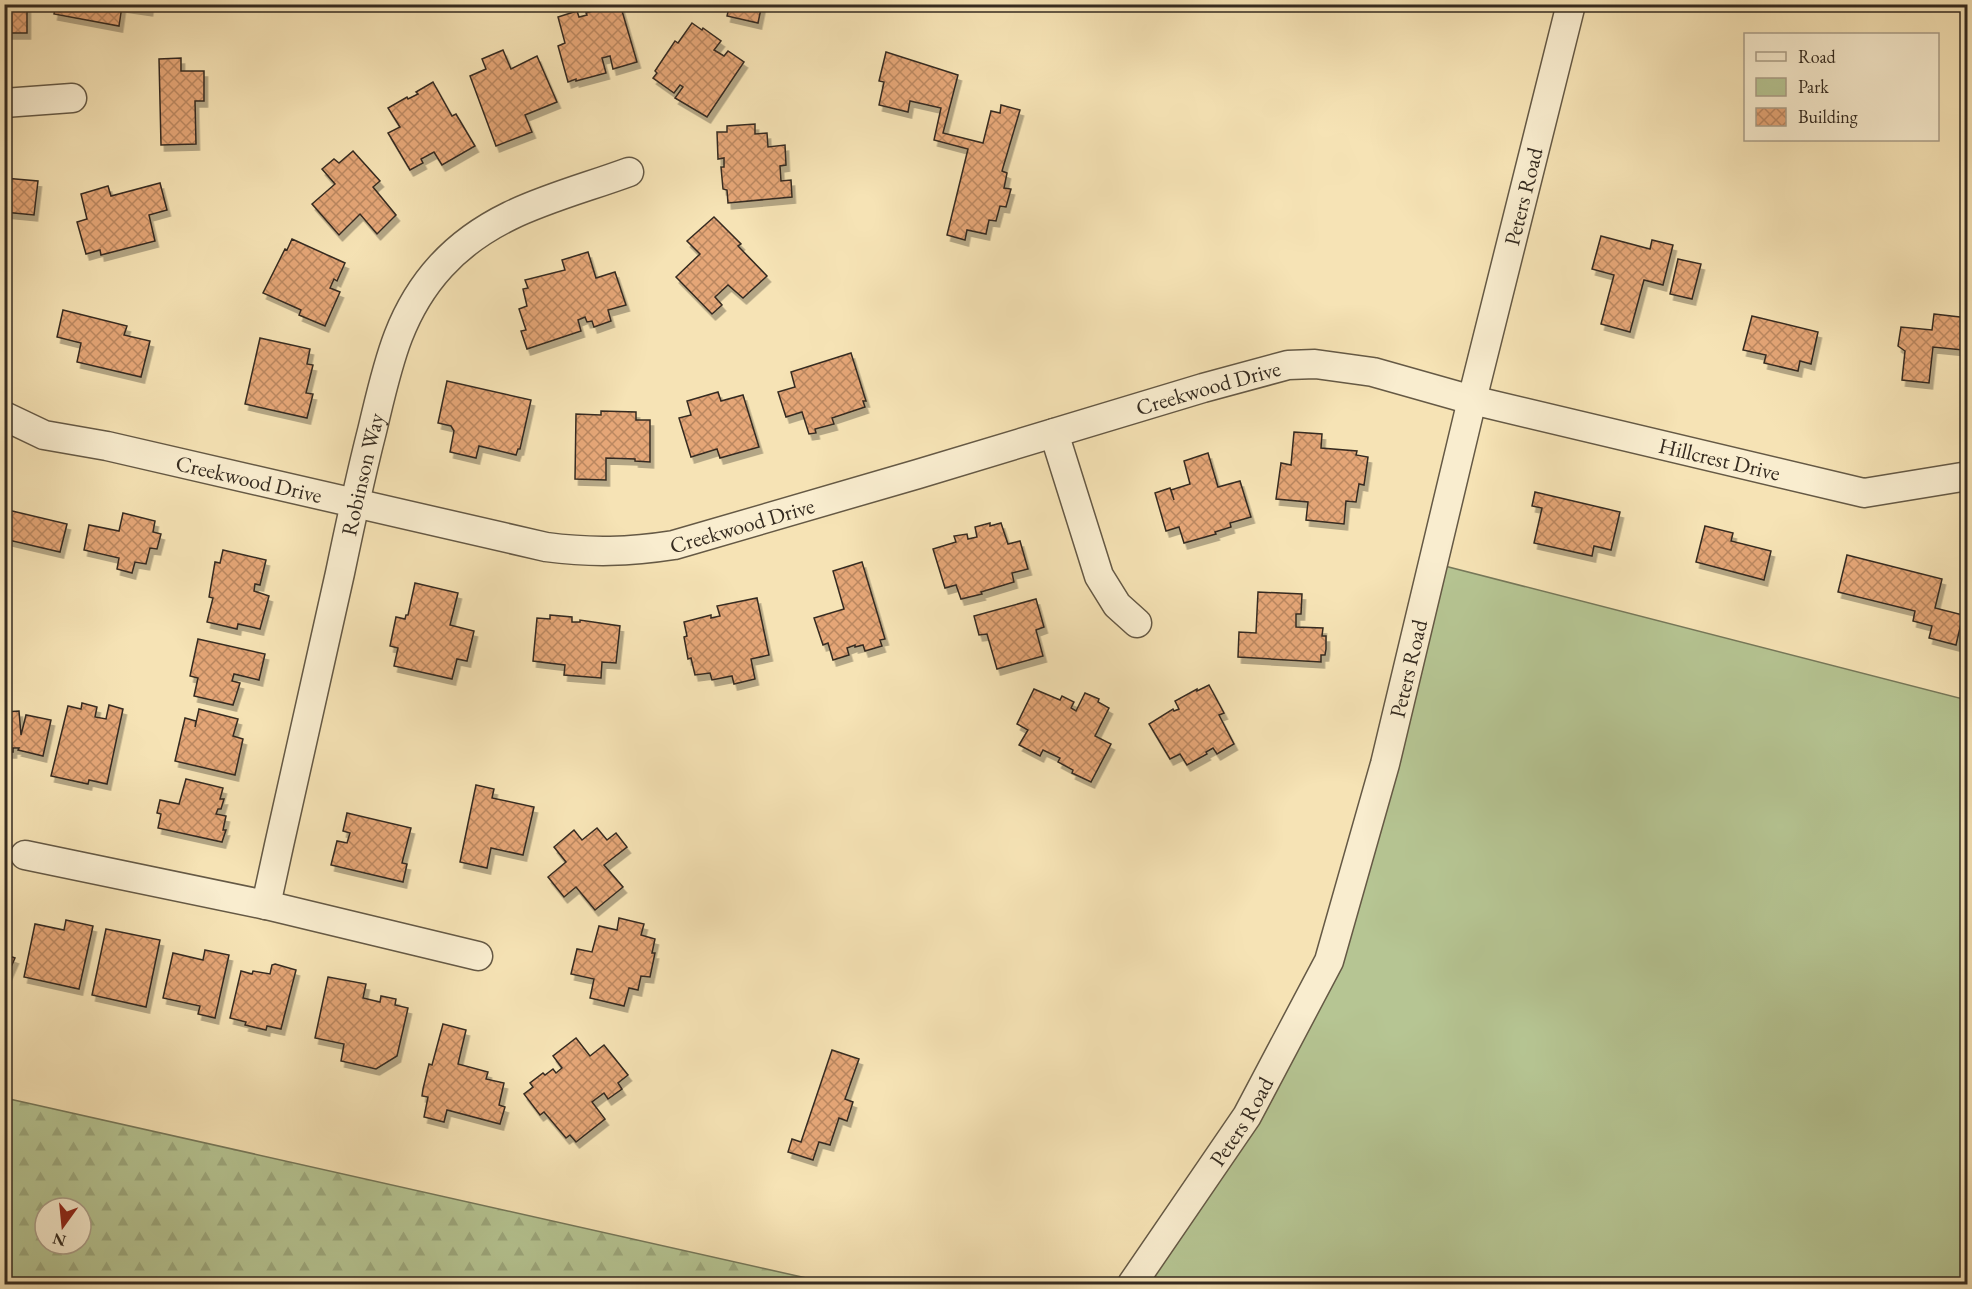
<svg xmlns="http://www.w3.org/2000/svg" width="1972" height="1289" font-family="'EB Garamond',serif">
  <defs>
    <pattern id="forest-firs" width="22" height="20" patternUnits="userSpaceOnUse" patternTransform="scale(1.5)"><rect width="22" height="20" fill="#b6c593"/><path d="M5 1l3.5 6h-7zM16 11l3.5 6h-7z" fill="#9da97e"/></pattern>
    <pattern id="building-cross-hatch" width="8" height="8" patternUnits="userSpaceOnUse" patternTransform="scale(1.5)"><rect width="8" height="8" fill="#e5a677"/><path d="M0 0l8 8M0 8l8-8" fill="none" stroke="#ba8761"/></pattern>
    <filter id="shadow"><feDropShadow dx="3.5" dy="6" stdDeviation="0" flood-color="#0004"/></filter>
  </defs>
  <rect width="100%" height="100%" fill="#f6e3b5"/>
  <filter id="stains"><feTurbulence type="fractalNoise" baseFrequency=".00333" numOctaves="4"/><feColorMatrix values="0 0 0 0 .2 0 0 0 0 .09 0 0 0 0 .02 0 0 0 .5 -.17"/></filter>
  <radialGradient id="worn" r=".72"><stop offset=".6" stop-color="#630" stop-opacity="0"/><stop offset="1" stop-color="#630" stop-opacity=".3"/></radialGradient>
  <polygon fill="#b6c593" stroke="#76785a" stroke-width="1.5" points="1433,563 1967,700 1967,1284 1132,1284 1329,961"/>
  <path fill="url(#forest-firs)" stroke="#76785a" stroke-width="1.5" fill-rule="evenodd" d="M5 1098 833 1284H5ZM45 1208H81V1244H45Z"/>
  <g fill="url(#building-cross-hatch)" stroke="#352b20" stroke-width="1.5" filter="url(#shadow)">
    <rect x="4" y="4" width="23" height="29"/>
    <polygon points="56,4 150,4 149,10 122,6 119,26 54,14"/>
    <polygon points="616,4 620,4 637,62 613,69 610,56 602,58 606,73 576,81 576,79 568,82 558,46 565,43 558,17 577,11 579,17 587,15 586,13"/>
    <polygon points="730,4 762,4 758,23 727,16"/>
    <polygon points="692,23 702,30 703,28 721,41 714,50 724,56 728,51 744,62 707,117 675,98 683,87 680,85 674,93 653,78 657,73 655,71 675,41 678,43"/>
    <polygon points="503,50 511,69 537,56 557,102 525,115 532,132 496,146 470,76 486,69 482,59"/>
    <polygon points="886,52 958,75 943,133 983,143 991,111 1000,113 1001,105 1020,110 1002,171 1007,173 1004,188 1011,189 1006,207 1000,206 996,221 989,220 986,234 967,230 965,240 947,235 968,149 934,140 941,108 910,101 908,112 879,105 884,82 879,81"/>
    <polygon points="181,58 181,71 204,71 204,101 195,101 196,144 161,145 159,59"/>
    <polygon points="433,82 452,116 456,114 475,146 442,165 434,152 421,159 423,163 410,170 388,133 400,127 388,108 407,97 408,99 418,94 416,92"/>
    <polygon points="755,124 755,134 767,133 768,147 785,145 786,165 780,166 781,181 791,180 792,197 728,203 727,190 723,189 721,167 724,167 724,158 718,159 717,132 727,132 727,126"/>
    <polygon points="353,151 380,181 373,187 396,215 377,234 360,214 339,235 312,204 335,184 322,169 334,159 339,163"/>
    <polygon points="4,178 38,181 34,215 4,212"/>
    <polygon points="160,183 167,210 149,215 155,241 101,255 100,250 86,254 77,222 87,219 81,194 108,186 111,196"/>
    <polygon points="714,217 741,244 738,246 767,276 743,298 728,285 715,297 722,305 712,314 676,277 700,254 687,241"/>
    <polygon points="1601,236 1650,249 1652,240 1673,245 1663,285 1644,280 1630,332 1601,324 1614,275 1592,269"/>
    <polygon points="292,239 345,263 337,281 334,279 330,288 340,292 325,326 299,315 301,310 263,293 285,249 287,250"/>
    <polygon points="588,252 596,278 615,272 626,305 608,310 611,321 594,327 592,321 587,322 585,317 578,320 581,331 527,349 521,331 526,330 519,309 527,306 523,289 528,288 525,280 565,270 562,260"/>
    <polygon points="1678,259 1701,264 1692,299 1670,294"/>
    <polygon points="63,310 127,326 124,335 150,341 141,377 77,362 81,343 57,337"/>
    <polygon points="1934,314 1960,317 1963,319 1968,314 1968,344 1963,350 1933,347 1929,383 1902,380 1905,351 1898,346 1901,327 1932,330"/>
    <polygon points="1752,316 1818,332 1811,364 1800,361 1798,371 1764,363 1766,355 1743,350"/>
    <polygon points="260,338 310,349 307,364 313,365 306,393 313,394 307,418 245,404"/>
    <polygon points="851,353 866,401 863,401 865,407 832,418 834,424 815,429 816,433 809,434 802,412 786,417 778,392 795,387 791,372"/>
    <polygon points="447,381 531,400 520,449 518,449 516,455 479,446 476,458 450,452 454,431 451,426 438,423"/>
    <polygon points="718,392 721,401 743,395 759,447 720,458 717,449 691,457 679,418 691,415 687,401"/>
    <polygon points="601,411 636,412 636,420 650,420 650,462 635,461 635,459 606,458 606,480 575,479 576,414 601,415"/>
    <polygon points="1294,432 1322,434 1321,448 1357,451 1356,455 1368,457 1364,485 1359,484 1356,502 1346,501 1344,524 1306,520 1308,502 1276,499 1281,463 1291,465"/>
    <polygon points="1208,453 1218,487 1240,481 1251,517 1230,523 1231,527 1215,532 1216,534 1184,543 1179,527 1166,531 1155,493 1170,488 1174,500 1171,490 1190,484 1184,461"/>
    <polygon points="1535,492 1620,512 1611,550 1594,546 1592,556 1534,543 1542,508 1532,506"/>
    <polygon points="8,510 67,524 60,552 4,539 4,523"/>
    <polygon points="123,513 155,521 153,532 161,534 157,549 150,548 146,564 135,562 132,573 117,569 119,558 84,550 89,525 119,531"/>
    <polygon points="990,523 990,526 1001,523 1008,544 1020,541 1028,569 1012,573 1014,582 981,592 982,594 961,599 956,585 945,588 933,549 956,542 954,536 967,534 968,539 977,537 975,527"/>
    <polygon points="1705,526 1733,533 1731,541 1771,551 1764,580 1696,562"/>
    <polygon points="223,550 266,560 260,585 255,584 254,591 269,596 260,629 238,624 237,629 207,622 213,598 209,597 215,562 220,563"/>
    <polygon points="1847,555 1942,579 1935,608 1963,615 1956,645 1929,638 1932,626 1913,621 1915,611 1838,592"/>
    <polygon points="862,562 885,639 880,640 882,646 865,651 863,645 855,647 855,645 847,648 849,655 833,660 828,643 823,645 814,618 844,609 833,571"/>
    <polygon points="415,583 458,593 450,625 474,631 467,661 457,659 452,679 394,666 398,648 390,646 396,617 405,619 406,615 408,615"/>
    <polygon points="1258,592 1302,594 1301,614 1296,614 1296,627 1323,628 1322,636 1326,636 1326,649 1325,655 1321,655 1321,662 1238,657 1239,632 1256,633"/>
    <polygon points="757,598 769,655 751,659 755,679 734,684 732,676 712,680 710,673 695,675 691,658 688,659 684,637 687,636 684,622 711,615 711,618 720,616 717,606"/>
    <polygon points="1036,599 1044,627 1036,630 1043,656 997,669 987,634 979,635 974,616"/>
    <polygon points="550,615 572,617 572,622 580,622 580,620 620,626 616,663 602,662 601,678 564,675 565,665 533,661 537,618 550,619"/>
    <polygon points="198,639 265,654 259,680 234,674 232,681 240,683 233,705 194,696 198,678 190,676"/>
    <polygon points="1209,685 1224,713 1219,715 1234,744 1217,754 1213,748 1206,752 1207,754 1187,765 1180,754 1170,759 1149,724 1173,709 1174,711 1179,709 1175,701 1197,689 1197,691"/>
    <polygon points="1034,689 1060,700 1062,696 1074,702 1071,708 1076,711 1085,693 1099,699 1098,702 1109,708 1095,736 1111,744 1091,782 1072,773 1073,770 1058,762 1060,758 1043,750 1040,756 1019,745 1028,730 1017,724"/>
    <polygon points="82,703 97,707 95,717 106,719 109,705 123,709 107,784 89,780 88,784 51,776 68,706 81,709"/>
    <polygon points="199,709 238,719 233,736 243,739 235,775 175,761 185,718 196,721 195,727"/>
    <polygon points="19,711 21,735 26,715 51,720 43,756 18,750 19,748 13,748 13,752 4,752 4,712"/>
    <polygon points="186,779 223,788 220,799 224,799 221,809 218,809 216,814 226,816 223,830 226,830 222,842 158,828 161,814 157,813 160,800 179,804"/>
    <polygon points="476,785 494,789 492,798 534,807 523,855 491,848 487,868 460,862"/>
    <polygon points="347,813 411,828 402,863 407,864 403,882 331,865 337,841 347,843 350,833 343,831"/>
    <polygon points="597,828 607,840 616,833 627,847 604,865 623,887 595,910 576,887 564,897 548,877 566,862 554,847 574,830 582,840"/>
    <polygon points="619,918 644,924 641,935 655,939 652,953 655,953 650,977 641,976 638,990 629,988 624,1006 590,998 594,979 571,974 577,949 592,952 599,926 617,930"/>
    <polygon points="66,920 93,926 79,989 24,977 35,924 64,930"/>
    <polygon points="106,929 160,940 146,1007 92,995"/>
    <polygon points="205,950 229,955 215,1018 198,1014 200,1006 163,998 173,953 203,960"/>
    <polygon points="4,954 15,958 4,983"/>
    <polygon points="275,964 296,970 281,1029 267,1026 266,1030 245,1025 246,1022 230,1018 241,971 252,974 253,971 270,974 272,965"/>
    <polygon points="328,977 366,984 363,998 380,1002 381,996 396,999 395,1005 408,1008 397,1056 376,1069 341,1061 344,1044 315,1038"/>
    <polygon points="443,1024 466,1030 458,1064 488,1072 486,1079 504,1083 499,1105 505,1107 500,1124 447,1110 444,1122 424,1117 428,1097 422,1096 423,1089 429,1064 432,1065"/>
    <polygon points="576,1038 590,1056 604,1045 628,1075 618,1083 622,1089 608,1099 604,1093 592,1102 605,1119 576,1142 570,1135 566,1138 544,1112 540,1115 524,1094 533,1087 530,1083 543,1073 545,1075 553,1069 556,1073 562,1068 553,1056"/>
    <polygon points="832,1050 859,1059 845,1099 853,1102 847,1121 839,1118 830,1145 819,1142 813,1160 788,1152 792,1139 801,1142"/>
  </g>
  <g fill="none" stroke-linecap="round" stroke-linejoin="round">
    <g stroke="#655945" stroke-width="31">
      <g id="minor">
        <polyline points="4,103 72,98"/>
        <path id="s1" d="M4 416 44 435 107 446 546 547C591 553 629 552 674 545L918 474 1203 388 1288 365 1315 364 1373 372 1472 400 1864 493 1968 476"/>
        <polyline points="1054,433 1099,576 1117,605 1137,623"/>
        <polyline points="25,855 266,905 478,956"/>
        <path id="s2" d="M266 905C290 794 315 683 340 573 350 525 360 478 372 431 387 369 397 314 441 266 492 210 561 197 629 172"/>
        <path id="s3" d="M1132 1284 1247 1116 1329 961 1385 764 1472 400 1571 4"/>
      </g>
    </g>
    <use href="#minor" stroke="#f9edcf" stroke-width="28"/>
  </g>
  <g text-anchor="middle" stroke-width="5" stroke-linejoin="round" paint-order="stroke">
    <g font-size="22" fill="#352b20" stroke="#f9edcf">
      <text dy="8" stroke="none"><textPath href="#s3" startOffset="1168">Peters Road</textPath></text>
      <text dy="8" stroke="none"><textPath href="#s1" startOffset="1244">Creekwood Drive</textPath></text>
      <text dy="8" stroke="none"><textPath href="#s1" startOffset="1770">Hillcrest Drive</textPath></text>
      <text dy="8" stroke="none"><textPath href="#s2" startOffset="441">Robinson Way</textPath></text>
      <text dy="8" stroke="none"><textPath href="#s1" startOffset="254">Creekwood Drive</textPath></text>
      <text dy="8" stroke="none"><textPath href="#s1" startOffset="758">Creekwood Drive</textPath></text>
      <text dy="8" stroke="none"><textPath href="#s3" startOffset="682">Peters Road</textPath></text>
      <text dy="8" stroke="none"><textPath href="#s3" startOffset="196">Peters Road</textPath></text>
    </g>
  </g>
  <rect width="1972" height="1289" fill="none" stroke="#f6e3b5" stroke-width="24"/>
  <rect x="6" y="6" width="1960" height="1277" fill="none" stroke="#352b20" stroke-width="3"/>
  <rect x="12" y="12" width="1948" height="1265" fill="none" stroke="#352b20" stroke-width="1.5"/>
  <rect x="1744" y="33" width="195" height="108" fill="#f9edcf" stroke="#ab9f89" stroke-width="1.5"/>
  <rect x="1756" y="52" width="30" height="9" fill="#f9edcf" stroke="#ab9f89" stroke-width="1.5"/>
  <text x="1798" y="63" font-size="18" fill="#352b20">Road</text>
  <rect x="1756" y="78" width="30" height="18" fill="#b6c593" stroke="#ab9f89" stroke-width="1.5"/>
  <text x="1798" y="93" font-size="18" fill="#352b20">Park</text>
  <rect x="1756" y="108" width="30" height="18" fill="url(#building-cross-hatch)" stroke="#ab9f89" stroke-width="1.5"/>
  <text x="1798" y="123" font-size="18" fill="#352b20">Building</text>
  <g transform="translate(63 1226) rotate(195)"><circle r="28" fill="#f9edcf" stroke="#ab9f89" stroke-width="1.5"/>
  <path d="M0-4.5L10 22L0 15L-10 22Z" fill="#8f2418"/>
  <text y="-9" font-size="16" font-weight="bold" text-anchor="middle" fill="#352b20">N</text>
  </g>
  <rect width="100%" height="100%" filter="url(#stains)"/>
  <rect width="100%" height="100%" fill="url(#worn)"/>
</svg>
